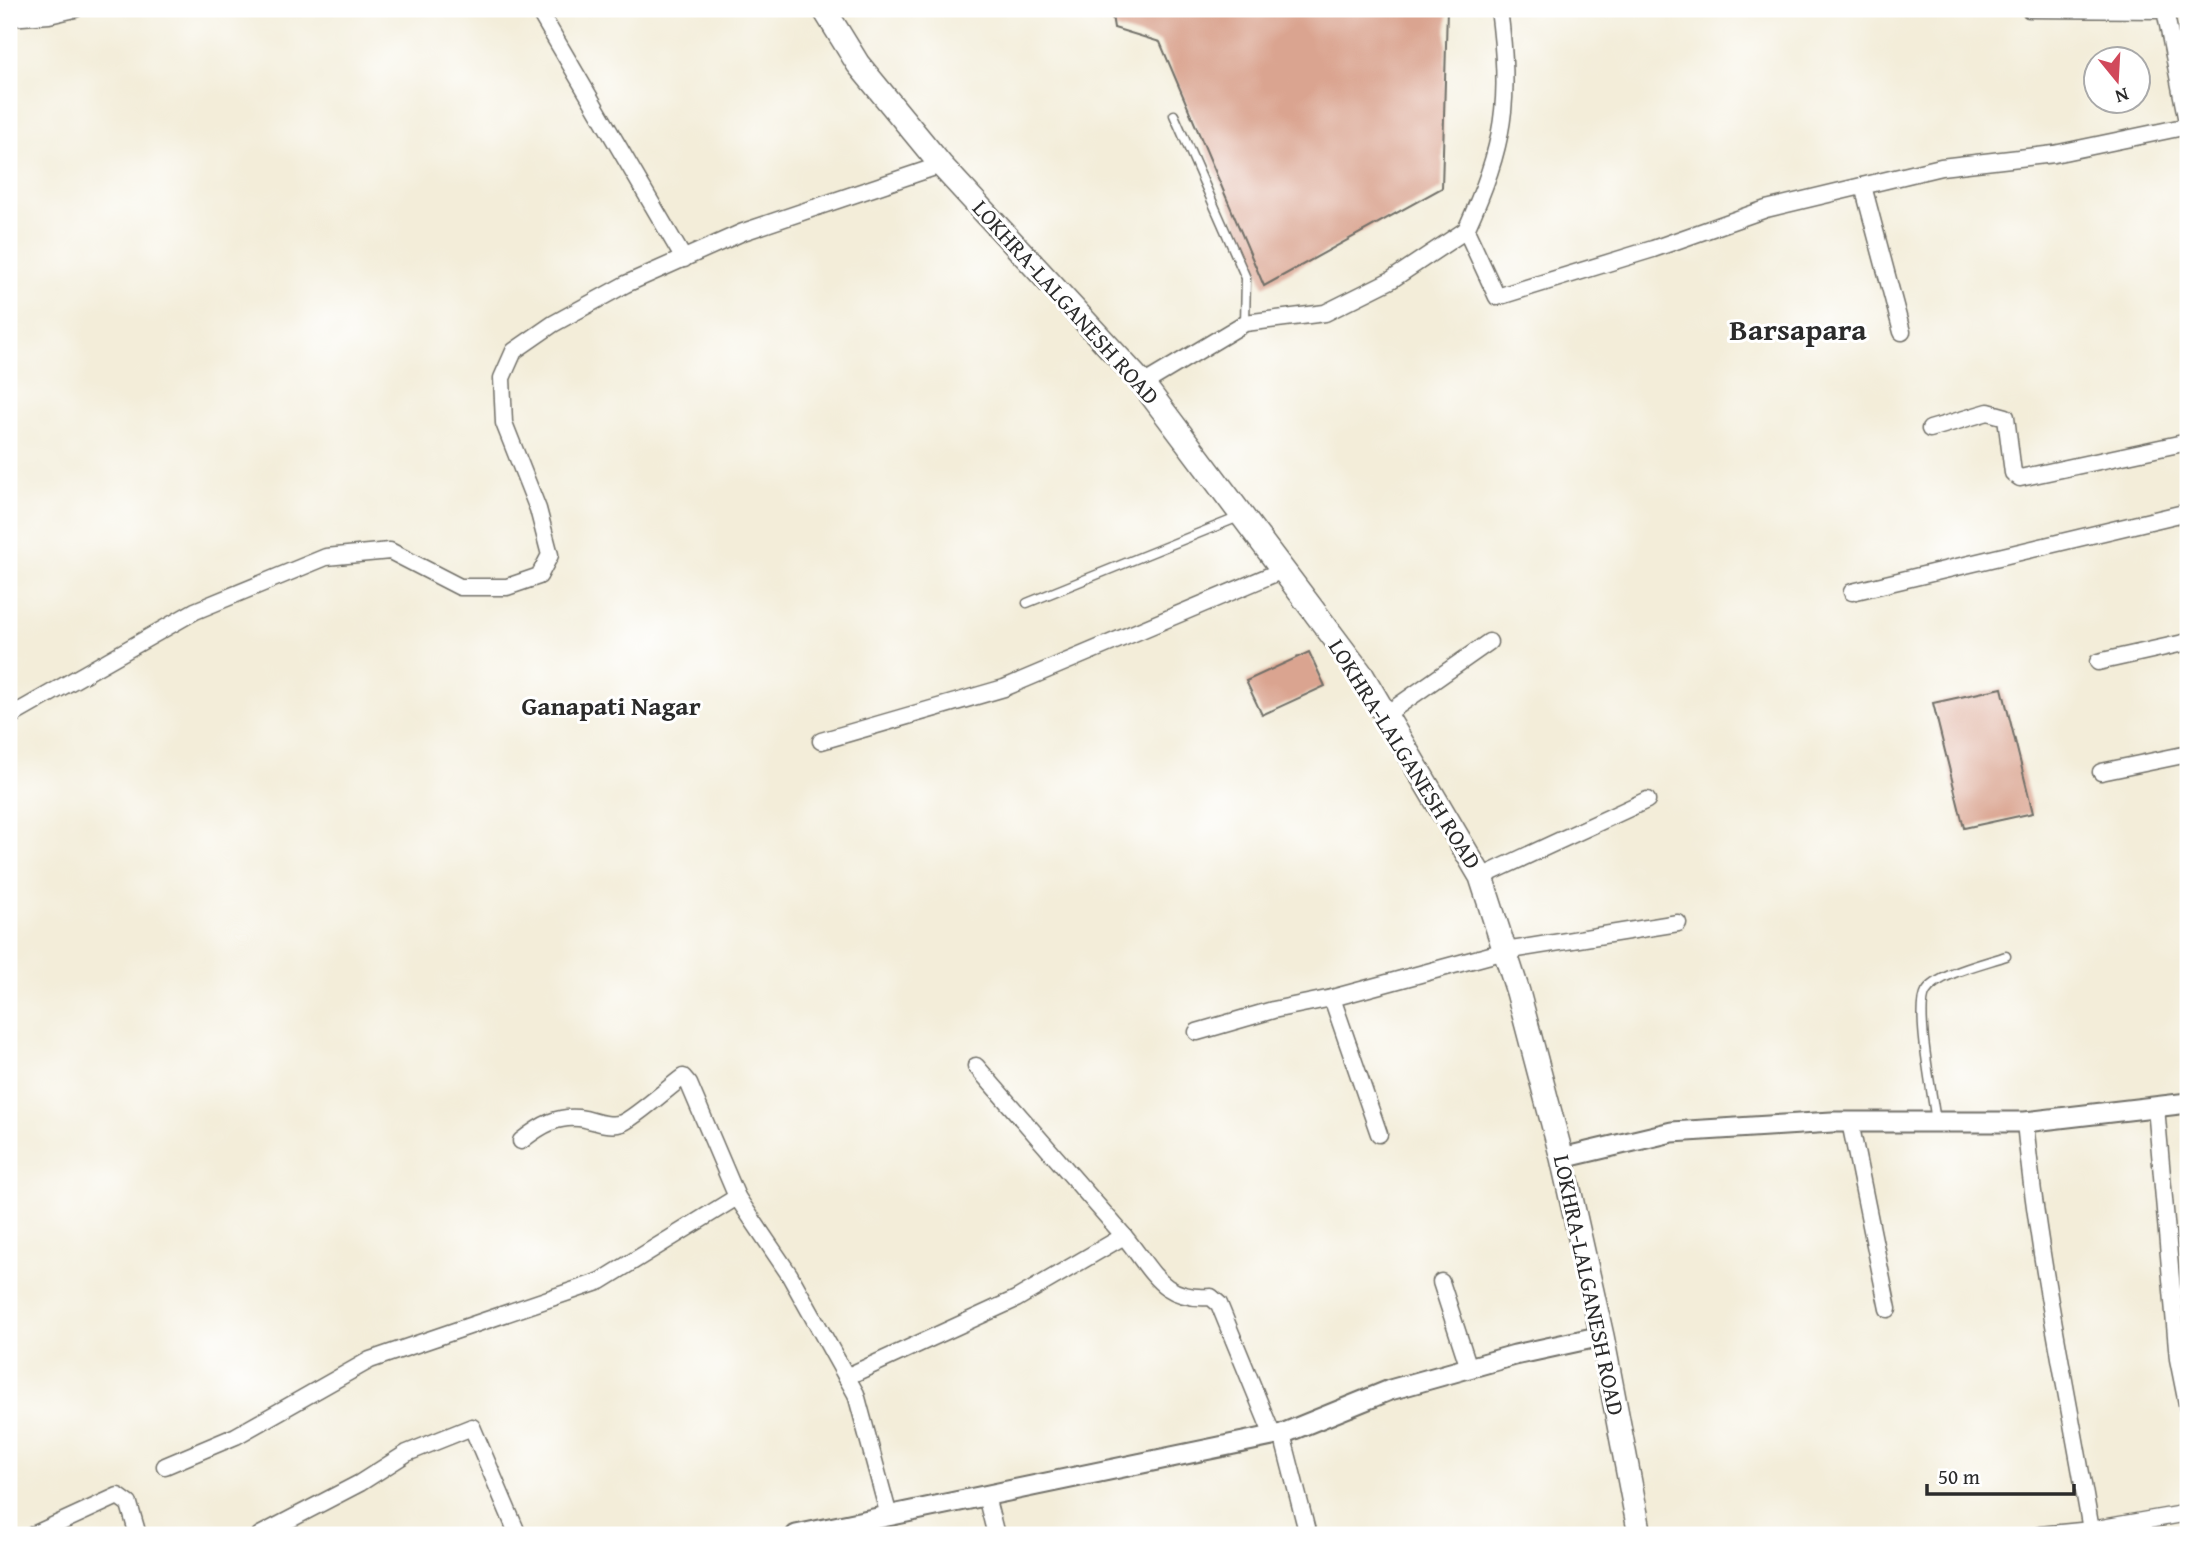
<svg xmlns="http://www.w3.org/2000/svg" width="2197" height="1544" font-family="'Gentium Book Plus',serif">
  <rect width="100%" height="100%" fill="#fff"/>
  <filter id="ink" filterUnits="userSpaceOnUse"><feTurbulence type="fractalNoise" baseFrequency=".0143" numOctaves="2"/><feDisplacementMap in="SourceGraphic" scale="14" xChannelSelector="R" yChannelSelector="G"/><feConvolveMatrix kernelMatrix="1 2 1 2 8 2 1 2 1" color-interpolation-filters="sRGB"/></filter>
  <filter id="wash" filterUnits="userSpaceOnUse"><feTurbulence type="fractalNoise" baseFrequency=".00686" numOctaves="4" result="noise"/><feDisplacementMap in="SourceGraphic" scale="28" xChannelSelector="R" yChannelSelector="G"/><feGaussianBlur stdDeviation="1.57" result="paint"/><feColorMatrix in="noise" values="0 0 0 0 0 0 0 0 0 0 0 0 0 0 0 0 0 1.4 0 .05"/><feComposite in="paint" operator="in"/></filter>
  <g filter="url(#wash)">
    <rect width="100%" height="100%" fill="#f3edd9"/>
    <g id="blocks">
      <g fill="#daa490">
        <polygon points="1111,9 1447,9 1442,188 1264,286 1160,42 1114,28"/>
        <polygon points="1309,652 1325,686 1262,715 1246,681"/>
        <polygon points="2002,688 2033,813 1964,828 1933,703"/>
      </g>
    </g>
  </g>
  <g filter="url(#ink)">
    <use href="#blocks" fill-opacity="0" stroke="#716f68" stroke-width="2"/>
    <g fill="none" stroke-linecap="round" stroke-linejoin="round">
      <g stroke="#716f68" stroke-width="11">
        <g id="service">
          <polyline points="1174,115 1246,278 1245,323"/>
          <polyline points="1027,603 1239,517"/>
          <path d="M1936 1122C1933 1097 1915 1010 1926 992 1937 974 1986 963 2006 956"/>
        </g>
      </g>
      <g stroke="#716f68" stroke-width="19">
        <g id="minor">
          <polyline points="538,9 684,259"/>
          <polyline points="2029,9 2165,10 2188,127"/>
          <polyline points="9,18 49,15 75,9"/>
          <polyline points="1863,186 1902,332"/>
          <path d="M1466 230C1505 144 1511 102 1499 9"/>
          <polyline points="1143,384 1245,323 1325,313 1391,280 1466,230 1497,297 1653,249 1766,209 1941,167 2054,154 2188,126"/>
          <polyline points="1930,429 1988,412 2006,417 2013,473 2020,478 2188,442"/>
          <polyline points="1852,592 2188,512"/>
          <polyline points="2098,662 2188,642"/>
          <polyline points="1385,715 1489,642"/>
          <polyline points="9,717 195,611 326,557 390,551 460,587 507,587 539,576 550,555 538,509 504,423 502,378 514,351 553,324 626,284 743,232 941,165"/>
          <polyline points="821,741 1004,688 1283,570"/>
          <polyline points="2101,772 2188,754"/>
          <polyline points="1481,877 1647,800"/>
          <polyline points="1332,998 1379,1134"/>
          <polyline points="1197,1032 1273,1010 1332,998 1505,951 1678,923"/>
          <polyline points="976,1066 1124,1236"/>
          <polyline points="2156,1107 2178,1359 2188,1409"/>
          <polyline points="1850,1122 1888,1309"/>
          <path d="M2025 1122C2038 1260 2068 1394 2091 1530"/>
          <path d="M521 1141C541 1125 559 1114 585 1119 597 1122 610 1127 622 1123 636 1117 669 1087 683 1077L689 1084 737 1197"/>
          <polyline points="1441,1282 1469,1368"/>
          <path d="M846 1377 1016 1299 1124 1236C1153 1271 1161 1301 1211 1297L1219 1304 1273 1436"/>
          <polyline points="1282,1434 1308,1535"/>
          <polyline points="165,1466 236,1436 370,1360 601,1281 737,1197 789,1274 856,1394 889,1516"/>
          <polyline points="986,1496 996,1535"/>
          <polyline points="33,1535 118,1496 129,1504 138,1535"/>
          <polyline points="260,1535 360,1483 407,1453 472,1427 518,1535"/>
          <polyline points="2040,1535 2091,1530 2188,1513"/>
        </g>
      </g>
      <g stroke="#716f68" stroke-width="23">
        <g id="tertiary">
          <polyline points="1562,1158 1672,1132 1832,1122 2025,1122 2188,1103"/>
          <polyline points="796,1535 1282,1434 1390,1390 1515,1355 1602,1336"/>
        </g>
      </g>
      <g stroke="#716f68" stroke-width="26">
        <polyline id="secondary" points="824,9 858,64 941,165 1143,384 1362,675 1481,877 1518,992 1562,1158 1602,1336 1640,1535"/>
      </g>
      <use href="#service" stroke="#fff" stroke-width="8"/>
      <use href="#minor" stroke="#fff" stroke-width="16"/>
      <use href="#tertiary" stroke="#fff" stroke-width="19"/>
      <use href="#secondary" stroke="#fff" stroke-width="23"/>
    </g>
  </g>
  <g text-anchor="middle" stroke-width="6" stroke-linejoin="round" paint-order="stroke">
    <g font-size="23" fill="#2b2b2b" stroke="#fff">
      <text transform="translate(1066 302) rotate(48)" y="8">LOKHRA-LALGANESH ROAD</text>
      <text transform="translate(1405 754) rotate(58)" y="8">LOKHRA-LALGANESH ROAD</text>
      <text transform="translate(1589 1285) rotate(78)" y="8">LOKHRA-LALGANESH ROAD</text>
    </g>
    <g font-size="26" font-weight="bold" fill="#2b2b2b" stroke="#fff">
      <text x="611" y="715">Ganapati Nagar</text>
    </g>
    <g font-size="30" font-weight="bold" fill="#2b2b2b" stroke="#fff">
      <text x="1798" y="340">Barsapara</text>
    </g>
  </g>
  <rect width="2197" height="1544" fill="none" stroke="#fff" stroke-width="35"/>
  <g transform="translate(2117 80) rotate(162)"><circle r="33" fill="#ffffff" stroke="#aaaaaa" stroke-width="2"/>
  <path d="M0-5L12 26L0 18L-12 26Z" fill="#d1495b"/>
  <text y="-10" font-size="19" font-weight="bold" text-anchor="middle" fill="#2b2b2b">N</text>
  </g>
  <path d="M1927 1484v10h147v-10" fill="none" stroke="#2b2b2b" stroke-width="3.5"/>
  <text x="1938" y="1484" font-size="21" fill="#2b2b2b" stroke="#ffffff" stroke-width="5" paint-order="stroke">50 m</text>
</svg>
